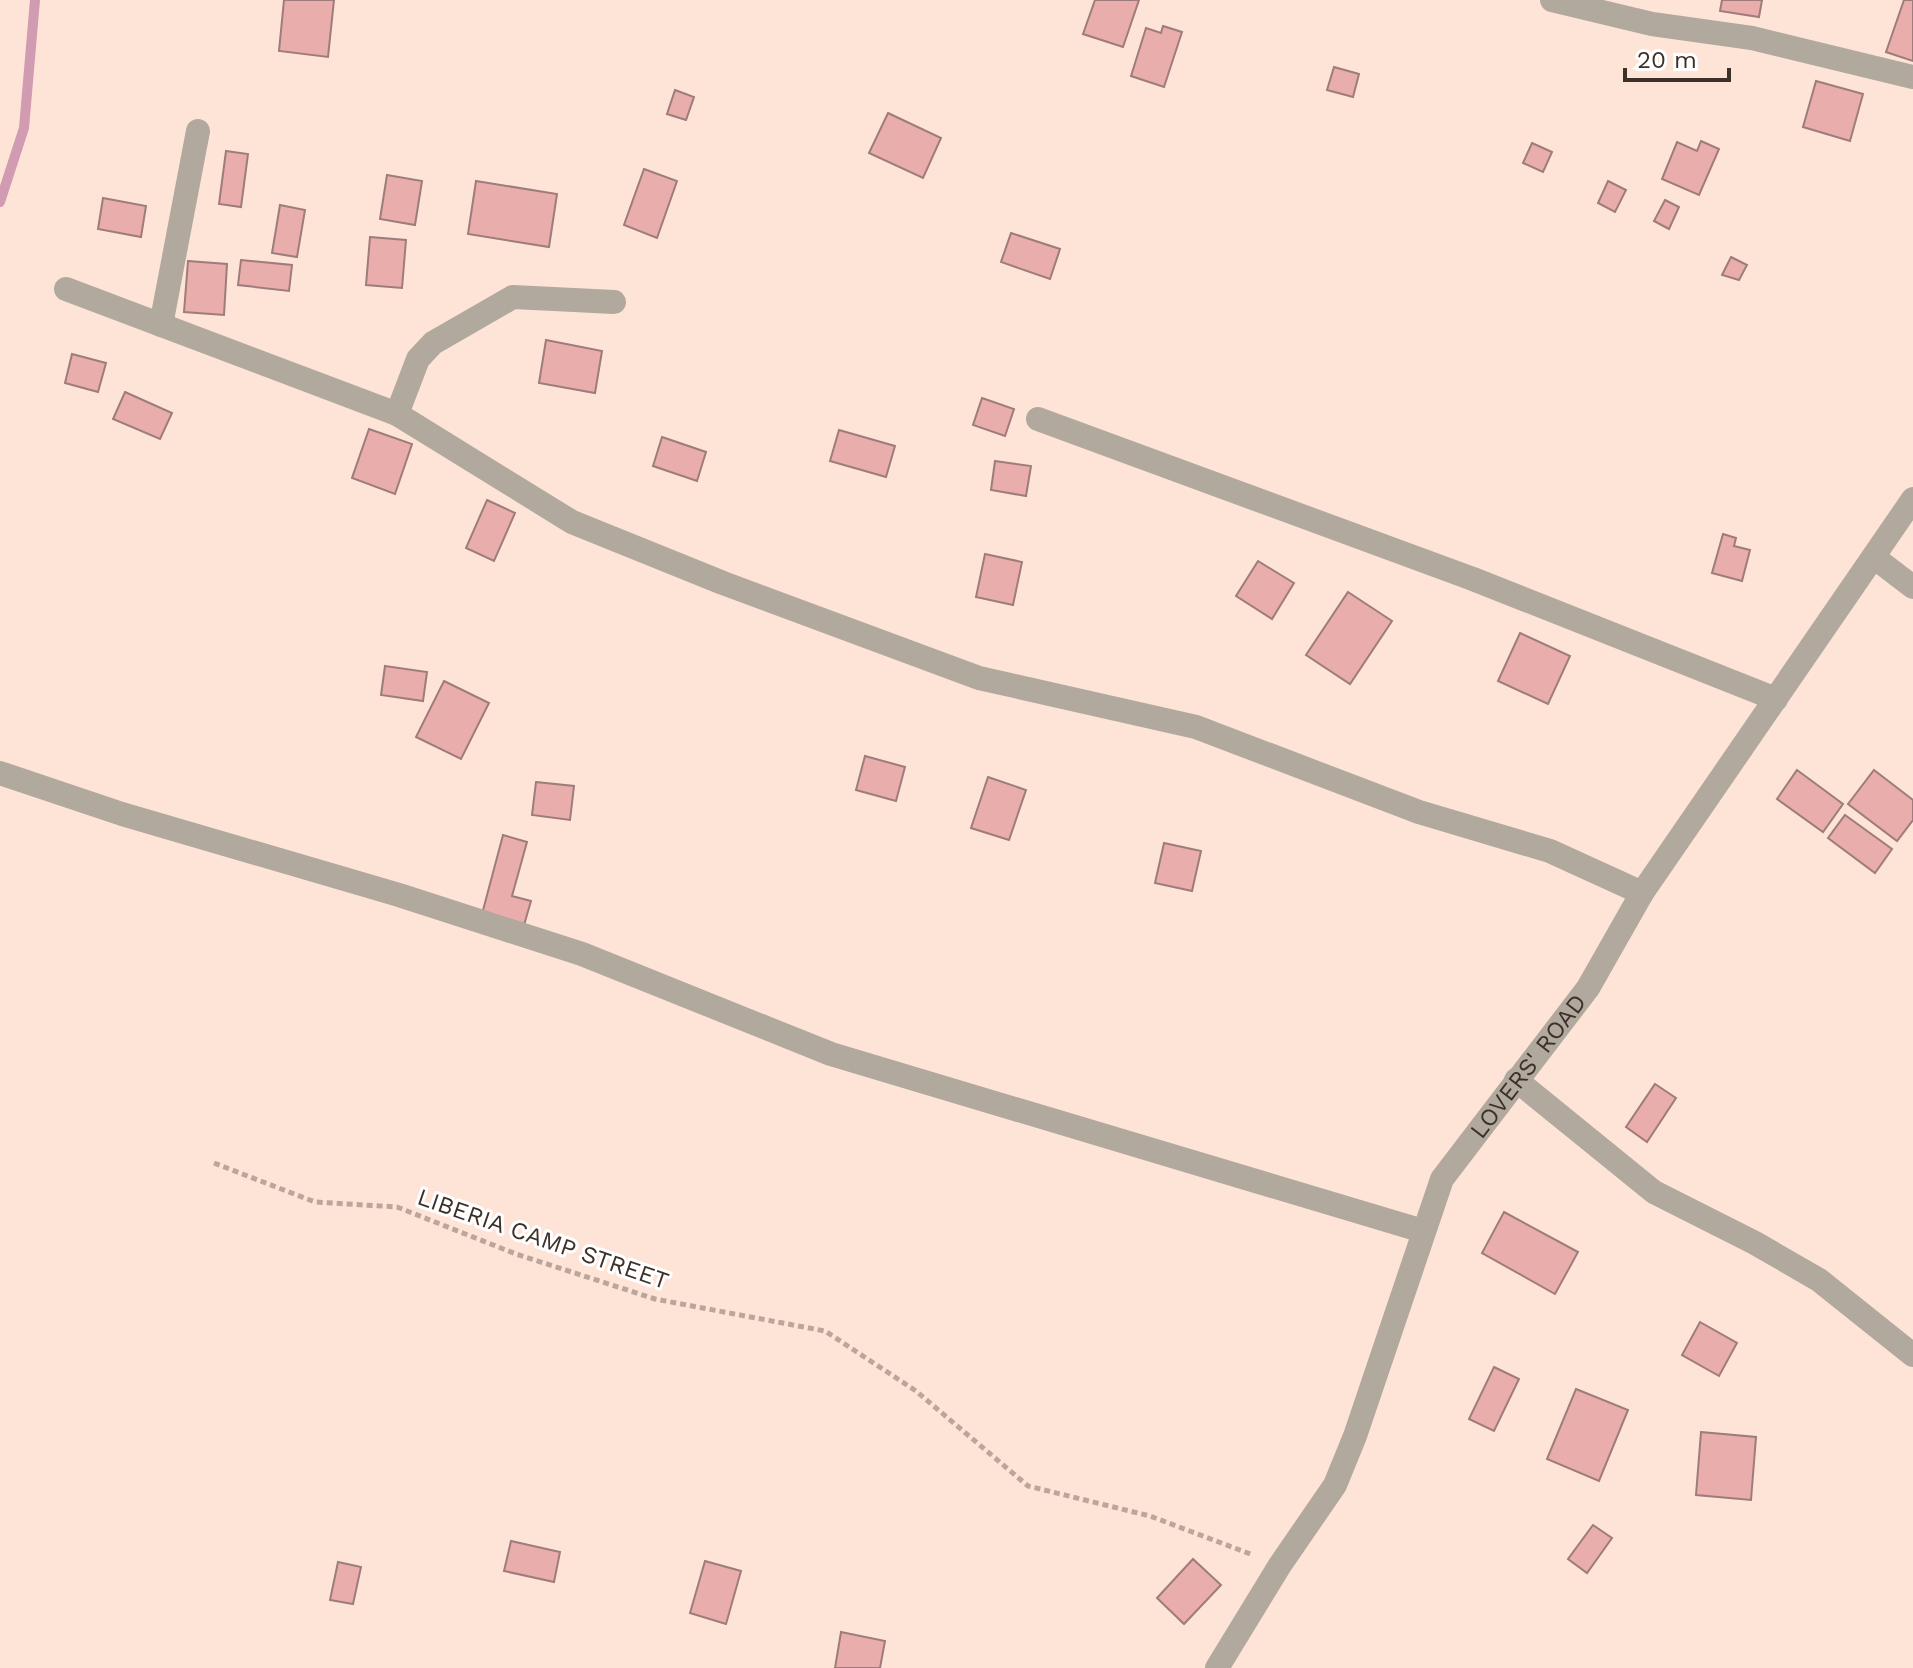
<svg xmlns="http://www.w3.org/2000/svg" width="1913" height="1668" font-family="'Work Sans',sans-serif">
  <rect width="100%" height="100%" fill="#fee4d7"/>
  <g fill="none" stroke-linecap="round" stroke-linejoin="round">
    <polyline stroke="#d19bb1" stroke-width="10" points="0,202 24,128 35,0"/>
  </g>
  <g fill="#e9adab" stroke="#9e7c7b" stroke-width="2">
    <polygon points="284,0 334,0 328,57 279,51"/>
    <polygon points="1095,0 1139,0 1123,47 1083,34"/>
    <polygon points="1722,0 1762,0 1759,17 1720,11"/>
    <polygon points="1904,0 1913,0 1913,61 1886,52"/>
    <polygon points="1163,26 1182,32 1164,87 1131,76 1146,28 1161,33"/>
    <polygon points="1334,67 1359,74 1353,97 1327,90"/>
    <polygon points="1816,81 1863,94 1850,141 1803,127"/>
    <polygon points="675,90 694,97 686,120 667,114"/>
    <polygon points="888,113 941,138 923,178 869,153"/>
    <polygon points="1701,141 1719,149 1699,195 1662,179 1677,142 1697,151"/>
    <polygon points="1532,143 1552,152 1543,172 1523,163"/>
    <polygon points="226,151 248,154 241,207 219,204"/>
    <polygon points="644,169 677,181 657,238 624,225"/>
    <polygon points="387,175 422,181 415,225 380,219"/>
    <polygon points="476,181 557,194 549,247 468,234"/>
    <polygon points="1608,181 1626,190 1615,212 1598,203"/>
    <polygon points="103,198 146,206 141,237 98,229"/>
    <polygon points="1665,200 1679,207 1669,229 1654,221"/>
    <polygon points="280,205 305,210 297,257 272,253"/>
    <polygon points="1011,233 1060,249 1050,279 1001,262"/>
    <polygon points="370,237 406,240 402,288 366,285"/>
    <polygon points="1731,257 1747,265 1739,280 1722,275"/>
    <polygon points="241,260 292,265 289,291 238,285"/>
    <polygon points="188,261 227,264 224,315 184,312"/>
    <polygon points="546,340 602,351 595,393 539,383"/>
    <polygon points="72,354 106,363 98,392 65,383"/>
    <polygon points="125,392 172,413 160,439 113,419"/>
    <polygon points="982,398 1014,409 1005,436 973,425"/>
    <polygon points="369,429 412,444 395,494 352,478"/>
    <polygon points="839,430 895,446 886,477 830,461"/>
    <polygon points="662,437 706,452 697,481 653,466"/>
    <polygon points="995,461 1031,466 1026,496 991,490"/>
    <polygon points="487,500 515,513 494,561 466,548"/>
    <polygon points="1723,534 1736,538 1734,546 1750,550 1742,581 1712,573"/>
    <polygon points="985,554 1022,562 1013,605 976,597"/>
    <polygon points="1258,561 1294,583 1272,619 1236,596"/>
    <polygon points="1348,592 1392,621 1350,684 1306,655"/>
    <polygon points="1520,633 1570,656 1548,704 1498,681"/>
    <polygon points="385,666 427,672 423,701 381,695"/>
    <polygon points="444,681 489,703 461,759 416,737"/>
    <polygon points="865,756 905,767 896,801 856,790"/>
    <polygon points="1797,770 1843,804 1823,832 1777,799"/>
    <polygon points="1874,770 1913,800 1913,820 1897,841 1848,804"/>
    <polygon points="988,777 1026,790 1009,840 971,828"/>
    <polygon points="536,782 574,786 570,820 532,815"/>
    <polygon points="1845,815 1892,849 1875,873 1828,838"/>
    <polygon points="503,835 527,842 512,896 531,901 524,925 482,914"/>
    <polygon points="1164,843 1201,851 1192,891 1155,883"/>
    <polygon points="1655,1084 1676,1098 1647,1142 1626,1127"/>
    <polygon points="1504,1212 1578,1252 1555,1294 1482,1253"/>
    <polygon points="1700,1322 1737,1343 1719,1376 1682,1355"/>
    <polygon points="1494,1367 1519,1379 1494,1431 1469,1419"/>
    <polygon points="1576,1389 1628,1410 1599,1481 1547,1459"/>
    <polygon points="1701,1432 1756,1437 1751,1500 1696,1495"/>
    <polygon points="1593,1525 1612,1538 1587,1573 1568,1559"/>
    <polygon points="511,1541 560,1552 554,1582 504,1571"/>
    <polygon points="1193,1559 1221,1585 1184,1624 1157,1598"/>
    <polygon points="705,1561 741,1571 726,1624 690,1613"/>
    <polygon points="338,1562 361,1567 353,1604 330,1600"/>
    <polygon points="841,1632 885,1641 880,1668 835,1668"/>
  </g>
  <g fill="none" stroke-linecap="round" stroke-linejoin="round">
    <polyline stroke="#bca69b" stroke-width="5" stroke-dasharray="6 4" stroke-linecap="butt" points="214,1163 315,1202 397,1207 516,1254 655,1299 825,1331 916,1391 1028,1486 1150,1516 1253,1555"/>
    <g stroke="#b1a99e" stroke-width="24">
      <polyline points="1552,0 1652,24 1752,38 1913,77"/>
      <polyline points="66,289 397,414 572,522 723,583 979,678 1196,727 1419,812 1550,851 1642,893"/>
      <polyline points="161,325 198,131"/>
      <polyline points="397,414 418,359 433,343 513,297 614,302"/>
      <polyline points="1038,419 1473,579 1776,699"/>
      <polyline points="1875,558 1913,587"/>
      <polyline points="0,773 122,814 399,895 582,954 831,1054 1423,1231"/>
      <polyline points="1516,1080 1654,1192 1755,1243 1819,1280 1913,1355"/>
      <path id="s1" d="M1217 1668 1280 1565 1335 1485 1355 1436 1442 1179 1588 988 1642 893 1913 499"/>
    </g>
  </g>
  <g text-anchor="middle" stroke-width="6" stroke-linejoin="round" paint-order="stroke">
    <g font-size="24" fill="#3c3029" stroke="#fff">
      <text dy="8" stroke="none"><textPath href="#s1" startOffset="684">LOVERS' ROAD</textPath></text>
      <text transform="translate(543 1239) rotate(19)" y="8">LIBERIA CAMP STREET</text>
    </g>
  </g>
  <path d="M1625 68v12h104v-12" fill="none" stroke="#3c3029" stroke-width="4"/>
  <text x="1637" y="68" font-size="24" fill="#3c3029" stroke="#ffffff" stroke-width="6" paint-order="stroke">20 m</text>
</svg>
